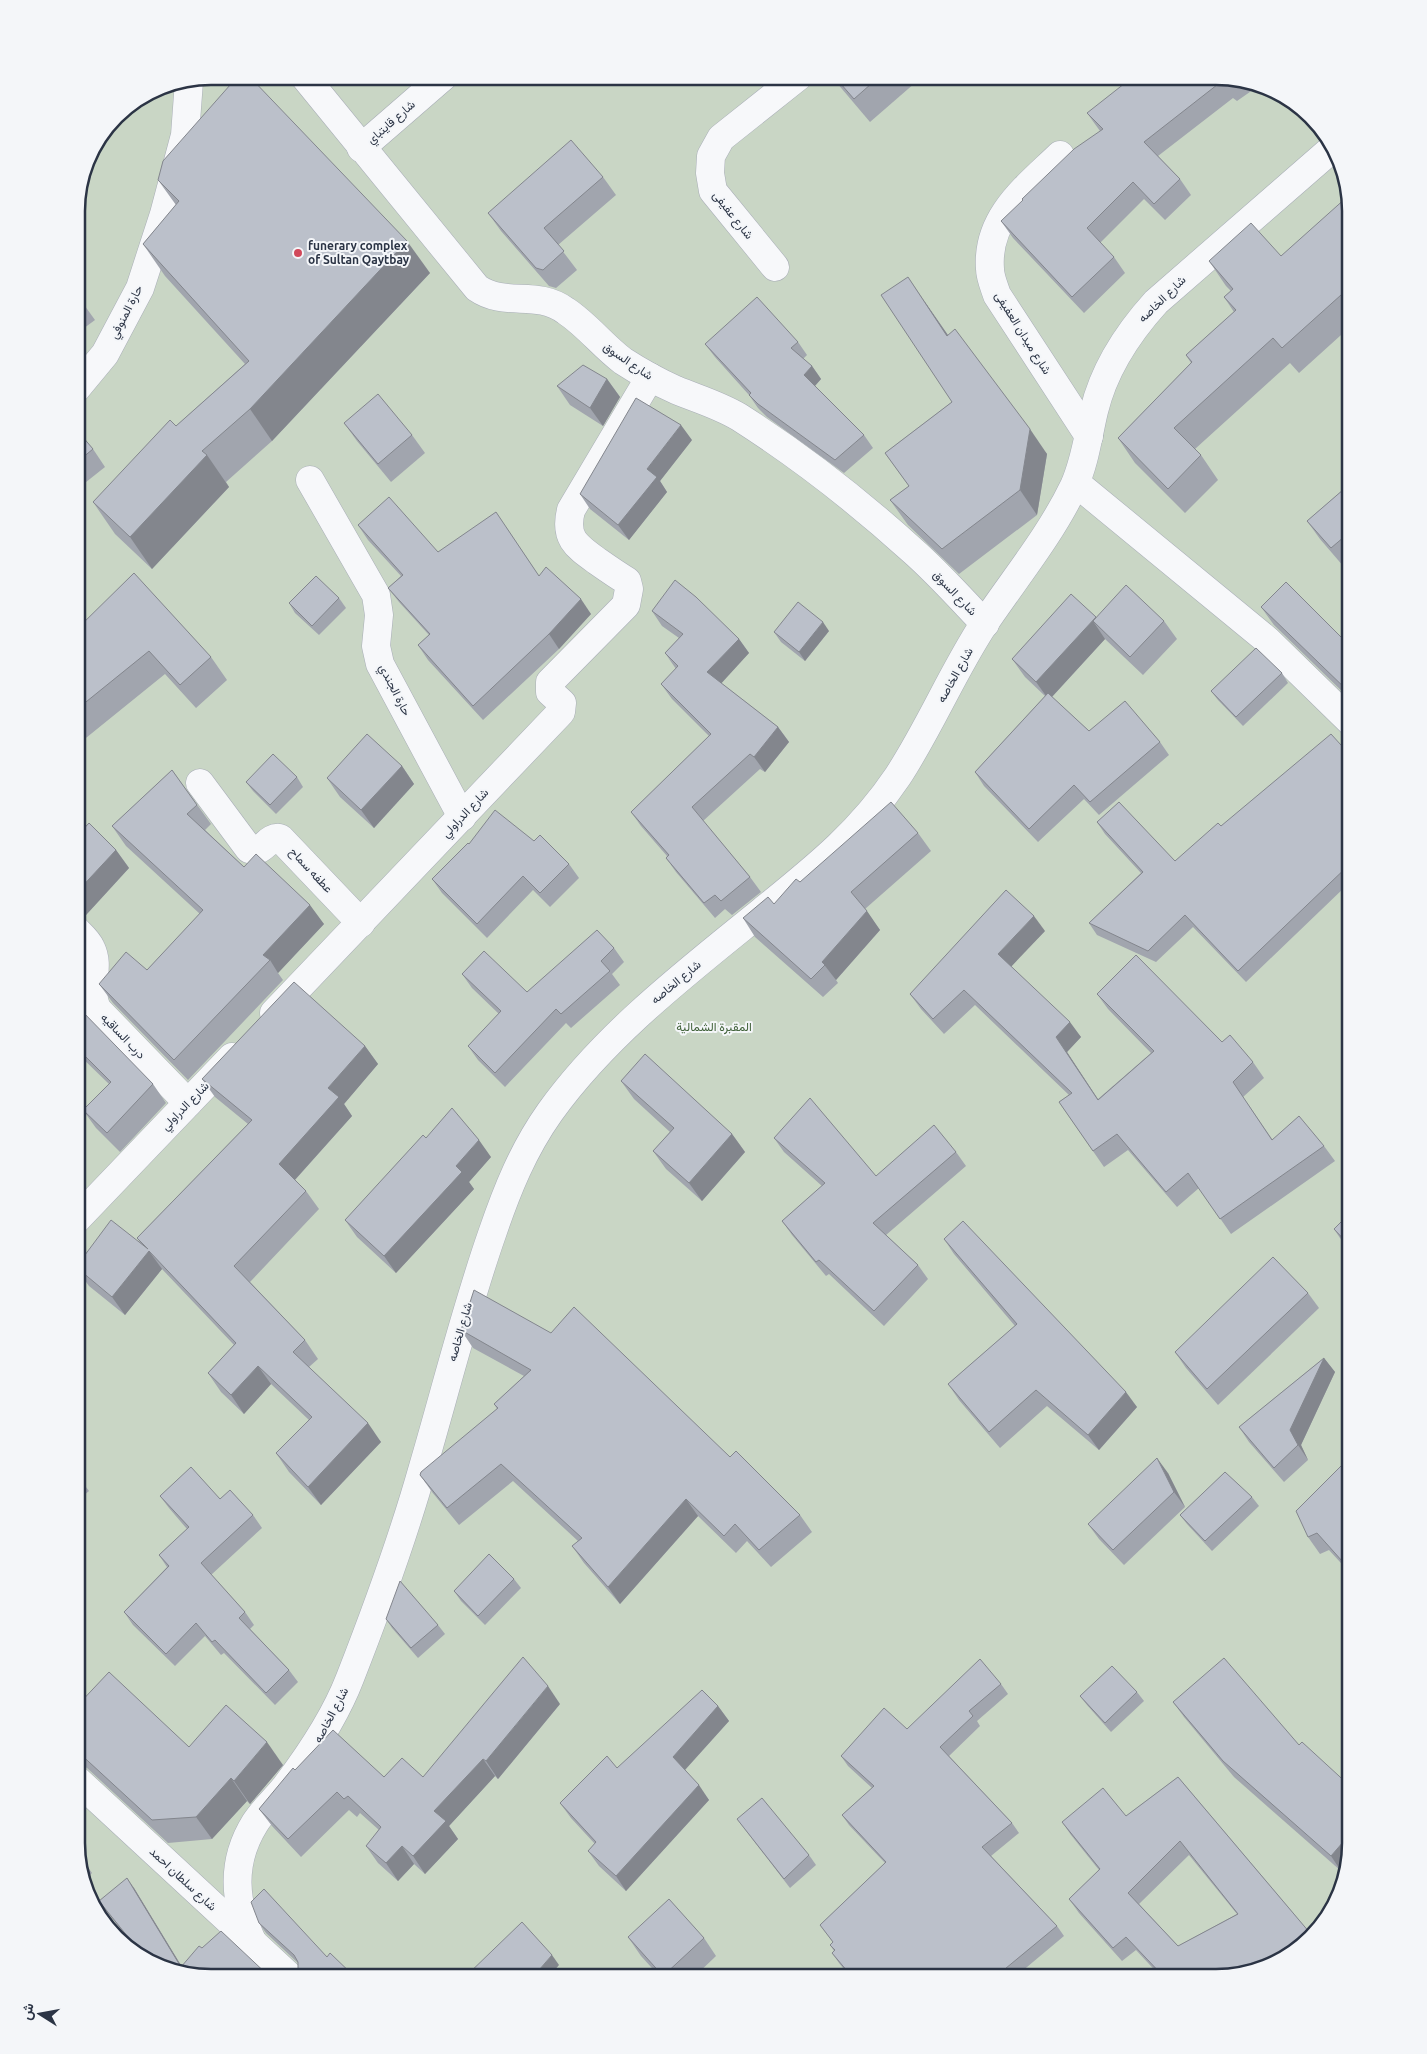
<svg xmlns="http://www.w3.org/2000/svg" width="1427" height="2054" font-family="Ubuntu,Vazirmatn,sans-serif">
  <rect width="100%" height="100%" fill="#e4e7ec"/>
  <polygon fill="#c9d6c5" points="211,76 1225,77 1291,99 1333,144 1351,211 1351,1844 1333,1911 1283,1960 1216,1978 202,1977 143,1960 94,1910 76,1843 77,202 90,152 116,115 160,86"/>
  <g fill="none" stroke-linecap="round" stroke-linejoin="round">
    <g stroke="#a9aeb7" stroke-width="29">
      <g id="minor">
        <path d="M304 76 477 288C506 308 536 289 566 311 587 325 603 346 623 361 640 372 658 382 676 390 698 399 719 405 739 417 800 456 859 502 913 551 938 573 961 599 985 624"/>
        <polyline points="361,148 444,76"/>
        <path d="M1060 155C1027 187 986 217 990 269 990 277 994 286 997 295L1089 436"/>
        <polyline points="775,267 713,191 710,173 711,156 721,138 799,76"/>
        <polyline points="76,389 105,354 140,288 164,214 185,135 189,81"/>
        <polyline points="310,480 376,595 379,615 376,646 380,664 462,817"/>
        <polyline points="1076,483 1267,640 1351,722"/>
        <path d="M200 783 249 849C264 855 266 836 280 838L361 923"/>
        <path d="M76 930C82 936 88 941 91 948 101 968 87 987 97 1009L188 1103"/>
        <path d="M274 1013 561 712 562 703 550 692V682L626 605 629 589 627 581C617 575 607 568 597 561 576 546 564 538 571 510L650 377"/>
        <polyline points="76,1220 232,1057"/>
        <polyline points="76,1779 290,1977"/>
        <path d="M253 1943C234 1903 230 1863 255 1823 263 1810 276 1799 286 1786 311 1753 335 1717 350 1678 377 1609 403 1538 423 1467 446 1389 465 1311 492 1234 507 1190 523 1150 550 1112 606 1034 687 972 761 912 814 869 859 834 898 776 930 727 952 673 984 624 1015 578 1050 536 1074 486 1085 462 1088 436 1094 411 1104 369 1127 334 1156 302L1334 147"/>
      </g>
    </g>
    <use href="#minor" stroke="#f7f8fa" stroke-width="28"/>
  </g>
  <g fill="#a1a5ae" fill-rule="evenodd">
    <polygon points="831,76 923,76 870,122"/>
    <polygon points="964,76 978,76 971,84"/>
    <polygon points="1225,77 1257,87 1237,101 1233,98 1158,156 1180,179 1191,195 1165,220 1144,199 1100,243 1114,257 1125,273 1084,313 1013,238 1001,221 1100,131 1087,113"/>
    <polygon points="603,177 616,195 558,245 577,270 556,288 549,286 501,231 488,213"/>
    <polygon points="158,180 430,273 272,441 226,482 229,487 152,569 115,534 93,502 176,426 245,364 165,276 143,244 176,205"/>
    <polygon points="1351,211 1351,326 1299,373 1290,363 1195,449 1201,455 1218,480 1185,513 1135,463 1118,438 1191,363 1186,355 1234,312 1224,297 1231,291 1226,286 1209,261 1281,256"/>
    <polygon points="77,295 95,320 76,334"/>
    <polygon points="925,302 948,335 1047,454 1037,515 959,574 908,525 890,500 909,486 885,453 952,402"/>
    <polygon points="798,342 807,355 803,359 812,366 821,379 815,386 864,435 873,448 844,473 767,417 758,408 749,395 715,357 705,344"/>
    <polygon points="607,379 620,397 603,426 570,405 557,386"/>
    <polygon points="344,423 412,435 425,453 391,482 357,441"/>
    <polygon points="76,429 93,449 105,467 76,490"/>
    <polygon points="692,440 660,481 667,492 629,540 590,509 580,494"/>
    <polygon points="1351,483 1351,561 1344,567 1320,539 1307,521"/>
    <polygon points="358,525 438,552 506,527 539,576 591,614 559,649 483,720 428,660 418,645 429,635 399,602 388,588 401,576 368,540"/>
    <polygon points="339,598 346,608 319,635 295,613 289,603"/>
    <polygon points="1261,607 1351,647 1351,700 1274,625"/>
    <polygon points="652,611 739,639 749,653 721,683 778,727 789,742 765,772 760,769 703,821 750,877 761,892 732,915 725,909 715,918 676,872 666,858 667,856 641,826 631,812 709,736 672,699 661,684 676,669 665,653 679,638 662,626"/>
    <polygon points="1096,617 1164,621 1177,639 1143,675 1105,639 1052,697 1089,731 1160,742 1169,755 1099,815 1084,799 1038,842 984,786 975,772 1045,696 1025,677 1012,659"/>
    <polygon points="76,630 211,657 227,680 196,708 165,674 76,746"/>
    <polygon points="829,631 805,661 781,642 774,632"/>
    <polygon points="1282,673 1288,683 1243,726 1218,700 1211,691"/>
    <polygon points="1351,756 1351,893 1346,886 1246,982 1193,927 1156,962 1097,935 1089,923 1141,873 1105,834 1097,822 1175,861 1221,826"/>
    <polygon points="402,766 414,784 374,828 340,797 327,778"/>
    <polygon points="172,770 211,824 205,830 244,867 324,924 278,973 283,980 188,1080 113,1003 99,984 147,970 200,914 126,846 112,826"/>
    <polygon points="297,777 303,787 276,814 253,791 246,782"/>
    <polygon points="918,833 931,851 865,909 880,930 836,980 838,983 823,997 755,937 743,918 774,904 800,882"/>
    <polygon points="76,837 116,850 129,868 86,915 81,910 76,915"/>
    <polygon points="534,841 569,864 579,878 550,907 533,890 487,938 442,893 432,879 469,844"/>
    <polygon points="1045,931 1011,966 1081,1037 1067,1052 1098,1099 1151,1053 1108,1009 1097,994 1222,1042 1253,1062 1264,1078 1243,1097 1272,1139 1324,1146 1335,1161 1231,1234 1199,1188 1177,1207 1128,1150 1104,1167 1059,1102 1069,1095 975,1005 944,1034 921,1009 910,994"/>
    <polygon points="614,948 624,962 612,974 620,985 571,1028 566,1023 505,1087 478,1060 468,1046 499,1014 472,988 462,974 527,992"/>
    <polygon points="76,1013 153,1084 166,1103 120,1152 96,1128 83,1110 109,1084 76,1052"/>
    <polygon points="365,1046 378,1064 344,1104 352,1116 295,1180 306,1191 319,1209 250,1282 305,1340 318,1359 309,1367 381,1442 321,1505 289,1472 276,1453 309,1420 271,1384 244,1414 221,1392 208,1373 234,1345 162,1269 125,1315 89,1286 76,1268 141,1244 137,1238 248,1124 215,1097 202,1079"/>
    <polygon points="621,1081 732,1134 745,1152 702,1201 666,1169 653,1151 670,1132 634,1099"/>
    <polygon points="426,1138 491,1157 469,1182 474,1189 396,1273 357,1237 345,1220"/>
    <polygon points="774,1138 876,1176 956,1152 966,1166 886,1235 918,1265 928,1279 884,1326 829,1274 826,1276 792,1235 782,1221 822,1186 784,1152"/>
    <polygon points="1351,1212 1351,1249 1340,1238 1334,1229"/>
    <polygon points="944,1239 1137,1407 1099,1450 1047,1406 1000,1448 959,1400 948,1384 1015,1326 954,1254"/>
    <polygon points="1308,1293 1319,1308 1218,1405 1186,1368 1175,1352"/>
    <polygon points="461,1330 730,1457 800,1515 812,1532 771,1567 747,1541 736,1553 698,1516 620,1604 584,1563 572,1546 578,1541 513,1481 459,1525 432,1492 420,1475 497,1409 494,1404 524,1376 473,1348"/>
    <polygon points="1324,1358 1335,1372 1301,1445 1308,1460 1284,1482 1249,1442 1239,1427"/>
    <polygon points="1351,1456 1351,1574 1329,1550 1320,1554 1308,1537"/>
    <polygon points="1168,1473 1185,1507 1124,1565 1099,1539 1088,1524"/>
    <polygon points="76,1474 89,1491 76,1502"/>
    <polygon points="160,1496 220,1499 253,1515 262,1528 211,1575 245,1612 254,1625 250,1629 289,1670 298,1682 275,1705 224,1653 221,1655 205,1636 175,1666 133,1625 124,1612 167,1567 159,1555 187,1529 169,1508"/>
    <polygon points="1252,1497 1259,1506 1212,1551 1187,1524 1180,1515"/>
    <polygon points="514,1579 521,1588 485,1625 461,1601 454,1591"/>
    <polygon points="386,1619 438,1625 445,1634 418,1658 392,1628"/>
    <polygon points="1001,1684 1008,1694 977,1721 980,1726 949,1756 1012,1823 1019,1833 991,1856 1057,1926 1064,1936 1014,1978 851,1978 839,1963 832,1953 834,1951 830,1945 833,1942 820,1925 885,1863 849,1825 842,1815 872,1788 848,1766 841,1756 907,1729"/>
    <polygon points="1137,1692 1144,1701 1111,1732 1087,1705 1080,1696"/>
    <polygon points="1173,1702 1351,1844 1344,1868 1341,1871 1234,1777 1184,1717"/>
    <polygon points="560,1704 498,1779 495,1776 449,1826 458,1839 425,1874 414,1864 398,1881 378,1863 366,1846 379,1830 360,1813 357,1817 349,1810 301,1857 272,1826 259,1809 295,1770 384,1777 423,1777"/>
    <polygon points="718,1706 729,1721 685,1770 709,1800 626,1891 599,1866 588,1851 595,1844 571,1818 560,1803"/>
    <polygon points="76,1707 189,1747 283,1765 250,1804 247,1801 212,1839 168,1843 87,1768 79,1764 76,1764"/>
    <path d="M1178 1777 1310 1933 1216 1978H1162L1136 1950 1122 1961 1079 1913 1069 1899 1099 1870 1071 1835 1062 1822 1126 1816ZM1189 1855 1237 1914 1178 1946 1139 1904Z"/>
    <polygon points="737,1819 809,1855 816,1865 790,1888"/>
    <polygon points="80,1856 92,1873 86,1879"/>
    <polygon points="134,1888 182,1967 202,1948 202,1977 132,1943 106,1911 99,1901"/>
    <polygon points="259,1923 327,1957 298,1970 298,1963 266,1933"/>
    <polygon points="628,1937 704,1938 716,1956 693,1978 661,1978 641,1956"/>
  </g>
  <g fill="#83868d">
    <polygon points="407,241 430,273 272,441 250,409"/>
    <polygon points="908,277 925,302 965,360 947,336"/>
    <polygon points="812,366 821,379 813,388 804,375"/>
    <polygon points="607,379 620,397 603,426 590,408"/>
    <polygon points="681,425 692,440 660,481 667,492 629,540 618,525 647,469"/>
    <polygon points="1030,429 1047,454 1037,515 1020,490"/>
    <polygon points="207,455 229,487 152,569 130,537"/>
    <polygon points="581,599 591,614 559,649 549,634"/>
    <polygon points="1096,617 1093,621 1105,639 1049,700 1036,682"/>
    <polygon points="823,622 829,631 805,661 799,652"/>
    <polygon points="739,639 749,653 718,687 707,672"/>
    <polygon points="778,727 789,742 765,772 754,757"/>
    <polygon points="402,766 414,784 374,828 361,810"/>
    <polygon points="116,850 129,868 86,915 76,901 76,893"/>
    <polygon points="76,903 81,910 77,915 76,914"/>
    <polygon points="310,905 324,924 278,973 270,960 263,955"/>
    <polygon points="867,911 880,930 836,980 822,962"/>
    <polygon points="1034,916 1045,931 1009,969 998,954"/>
    <polygon points="1070,1022 1081,1037 1067,1052 1108,1115 1056,1037"/>
    <polygon points="365,1046 378,1064 344,1104 352,1116 292,1183 279,1164 328,1088"/>
    <polygon points="732,1134 745,1152 702,1201 689,1183"/>
    <polygon points="479,1140 491,1157 469,1182 474,1189 396,1273 384,1256 456,1166"/>
    <polygon points="149,1251 162,1269 125,1315 112,1297"/>
    <polygon points="1324,1358 1335,1372 1301,1445 1308,1460 1298,1445 1290,1430"/>
    <polygon points="258,1366 271,1384 244,1414 231,1395"/>
    <polygon points="1126,1392 1137,1407 1099,1450 1088,1435"/>
    <polygon points="368,1423 381,1442 321,1505 308,1487"/>
    <polygon points="1157,1458 1168,1473 1185,1507 1174,1492"/>
    <polygon points="686,1499 698,1516 620,1604 608,1587"/>
    <polygon points="548,1686 560,1704 498,1779 486,1761"/>
    <polygon points="718,1706 729,1721 683,1772 673,1757"/>
    <polygon points="267,1742 283,1765 250,1804 234,1781"/>
    <polygon points="483,1759 495,1776 449,1826 458,1839 425,1874 413,1856 434,1811"/>
    <polygon points="231,1778 247,1801 212,1839 196,1817"/>
    <polygon points="699,1785 709,1800 626,1891 616,1876"/>
    <polygon points="1350,1834 1351,1835 1351,1844 1344,1868 1341,1871 1331,1856"/>
    <polygon points="402,1846 414,1864 398,1881 386,1863"/>
    <polygon points="127,1878 134,1888 185,1972 181,1967"/>
    <polygon points="552,1955 559,1965 548,1978 532,1978"/>
  </g>
  <g fill="#bbc0ca" stroke="#83868d" fill-rule="evenodd">
    <polygon points="238,76 249,76 407,241 250,409 202,451 207,455 130,537 93,502 170,420 176,426 249,361 143,244 179,201 158,180 163,161"/>
    <polygon points="834,76 880,76 854,99"/>
    <polygon points="1134,76 1225,77 1233,79 1225,85 1222,81 1144,142 1180,179 1154,204 1133,182 1087,228 1114,257 1072,297 1001,221 1023,200 1022,199 1074,149 1103,129 1087,113"/>
    <polygon points="571,140 603,177 544,228 564,251 543,270 536,268 488,213"/>
    <polygon points="1347,197 1351,211 1351,286 1282,348 1273,338 1174,428 1201,455 1168,489 1118,438 1192,362 1186,355 1236,310 1224,297 1233,289 1209,261 1251,223 1281,256"/>
    <polygon points="908,277 947,336 955,329 1030,429 1020,490 942,549 890,500 909,486 885,453 952,402 881,295"/>
    <polygon points="77,295 82,302 77,307"/>
    <polygon points="757,297 798,342 791,348 812,366 804,375 864,435 835,460 758,404 749,395 751,393 705,344"/>
    <polygon points="583,365 607,379 590,408 557,386"/>
    <polygon points="378,394 412,435 378,464 344,423"/>
    <polygon points="636,398 681,425 647,469 657,477 618,525 580,494"/>
    <polygon points="76,429 93,449 76,463"/>
    <polygon points="1351,483 1351,531 1331,548 1307,521"/>
    <polygon points="389,497 438,552 496,512 539,576 546,567 581,599 549,634 473,706 418,645 430,634 388,588 403,575 358,525"/>
    <polygon points="134,573 211,657 180,685 149,651 76,710 76,630"/>
    <polygon points="316,576 339,598 312,626 289,603"/>
    <polygon points="675,580 696,597 739,639 707,672 778,727 754,757 750,754 692,807 750,877 721,901 715,895 704,903 666,858 669,855 631,812 711,734 661,684 678,666 665,653 683,634 652,611"/>
    <polygon points="1286,582 1351,647 1351,692 1350,693 1261,607"/>
    <polygon points="1126,585 1164,621 1130,657 1093,621"/>
    <polygon points="1071,594 1096,617 1036,682 1012,659"/>
    <polygon points="798,602 823,622 799,652 774,632"/>
    <polygon points="1256,648 1282,673 1236,717 1211,691"/>
    <polygon points="1048,693 1089,731 1125,701 1160,742 1090,802 1074,785 1029,829 975,772"/>
    <polygon points="367,734 402,766 361,810 327,778"/>
    <polygon points="1331,734 1351,756 1351,863 1238,971 1185,915 1148,951 1089,923 1143,872 1097,822 1119,802 1175,861 1218,823 1221,826"/>
    <polygon points="273,754 297,777 270,805 246,782"/>
    <polygon points="172,770 197,805 187,814 244,867 256,854 310,905 263,955 270,960 174,1060 99,984 126,952 147,970 203,910 112,826"/>
    <polygon points="891,802 918,833 851,892 867,911 822,962 825,965 811,979 743,918 768,897 774,904 796,879 800,882"/>
    <polygon points="495,810 534,841 540,835 569,864 540,893 523,876 477,924 432,879 468,843 469,844"/>
    <polygon points="89,823 116,850 76,893 76,837"/>
    <polygon points="1351,865 1351,888 1343,881"/>
    <polygon points="1006,890 1034,916 998,954 1070,1022 1056,1037 1098,1100 1154,1051 1097,994 1136,955 1222,1042 1230,1035 1253,1062 1233,1082 1272,1140 1299,1116 1324,1146 1220,1219 1188,1173 1166,1192 1117,1134 1093,1151 1059,1102 1072,1093 964,990 933,1019 910,994"/>
    <polygon points="597,930 614,948 601,961 610,971 561,1014 556,1009 495,1073 468,1046 501,1011 462,974 484,951 527,992"/>
    <polygon points="294,982 365,1046 328,1088 339,1097 279,1164 306,1191 234,1266 305,1340 293,1352 368,1423 308,1487 276,1453 312,1417 258,1366 231,1395 208,1373 236,1343 149,1251 112,1297 76,1267 111,1220 148,1249 137,1238 252,1120 202,1079"/>
    <polygon points="80,1009 153,1084 107,1133 83,1110 111,1082 76,1047 76,1013"/>
    <polygon points="645,1054 732,1134 689,1183 653,1151 674,1128 621,1081"/>
    <polygon points="810,1098 876,1176 934,1125 956,1152 873,1223 918,1265 874,1311 819,1260 816,1262 782,1221 825,1183 774,1138"/>
    <polygon points="452,1108 479,1140 456,1166 462,1172 384,1256 345,1220 423,1135 426,1138"/>
    <polygon points="1351,1212 1351,1247 1334,1229"/>
    <polygon points="963,1221 1126,1392 1088,1435 1036,1390 989,1432 948,1384 1017,1324 944,1239"/>
    <polygon points="1273,1257 1308,1293 1207,1389 1175,1352"/>
    <polygon points="474,1290 551,1333 574,1307 730,1457 736,1451 800,1515 759,1550 735,1524 724,1536 686,1499 608,1587 572,1546 582,1538 501,1464 447,1508 420,1475 421,1472 498,1408 494,1404 531,1370 461,1330"/>
    <polygon points="1324,1358 1290,1430 1298,1445 1274,1468 1239,1427"/>
    <polygon points="1351,1456 1351,1571 1317,1533 1308,1537 1296,1511"/>
    <polygon points="1157,1458 1174,1492 1113,1550 1088,1524"/>
    <polygon points="191,1467 220,1499 230,1490 253,1515 201,1563 245,1612 239,1618 289,1670 266,1693 215,1640 212,1642 196,1623 166,1654 124,1612 169,1566 159,1555 189,1527 160,1496"/>
    <polygon points="1225,1472 1252,1497 1205,1541 1180,1515"/>
    <polygon points="489,1554 514,1579 478,1616 454,1591"/>
    <polygon points="400,1581 438,1625 411,1648 386,1619"/>
    <polygon points="523,1657 548,1686 486,1761 483,1759 434,1811 446,1821 413,1856 402,1846 386,1863 366,1846 381,1827 348,1796 344,1799 337,1792 288,1839 259,1809 293,1768 295,1770 333,1730 384,1777 402,1758 423,1777"/>
    <polygon points="1224,1658 1299,1745 1302,1742 1351,1787 1351,1835 1350,1834 1331,1856 1223,1761 1173,1702"/>
    <polygon points="980,1659 1001,1684 969,1711 973,1716 940,1747 1012,1823 982,1847 1057,1926 994,1978 853,1978 832,1953 835,1950 830,1945 833,1942 820,1925 886,1862 842,1815 874,1786 841,1756 884,1708 907,1729"/>
    <polygon points="1112,1666 1137,1692 1105,1723 1080,1696"/>
    <polygon points="109,1672 189,1747 226,1705 267,1742 234,1781 231,1778 196,1817 152,1820 76,1750 76,1707"/>
    <polygon points="702,1690 718,1706 673,1757 699,1785 616,1876 588,1851 596,1842 560,1803 607,1756 617,1768"/>
    <path d="M1178 1777 1310 1933 1283 1960 1216 1978H1165L1126 1937 1113 1948 1069 1899 1100 1869 1062 1822 1103 1788 1126 1816ZM1180 1841 1238 1914 1178 1946 1128 1893Z"/>
    <polygon points="762,1798 809,1855 784,1879 737,1819"/>
    <polygon points="127,1878 181,1967 199,1946 202,1948 221,1931 271,1978 202,1977 143,1960 129,1945 132,1942 99,1901"/>
    <polygon points="264,1889 327,1957 330,1953 356,1978 294,1978 298,1970 298,1962 294,1955 259,1923 251,1902"/>
    <polygon points="669,1899 704,1938 663,1976 628,1937"/>
    <polygon points="522,1922 552,1955 532,1978 464,1978"/>
  </g>
  <circle fill="#d1495b" stroke="#f4f6f9" stroke-width="2" cx="298" cy="253" r="5"/>
  <g text-anchor="middle" stroke-width="4" stroke-linejoin="round" paint-order="stroke">
    <g font-size="12" fill="#2b3445" stroke="#f4f6f9">
      <text transform="translate(391 122) rotate(-41)" y="4">شارع قايتباي</text>
      <text transform="translate(733 215) rotate(52)" y="4">شارع عفيفى</text>
      <text transform="translate(1162 299) rotate(-44)" y="4">شارع الخاصه</text>
      <text transform="translate(126 312) rotate(-63)" y="4">حارة المنوفي</text>
      <text transform="translate(1023 333) rotate(58)" y="4">شارع ميدان العفيفى</text>
      <text transform="translate(628 361) rotate(34)" y="4">شارع السوق</text>
      <text transform="translate(955 593) rotate(46)" y="4">شارع السوق</text>
      <text transform="translate(955 675) rotate(-61)" y="4">شارع الخاصه</text>
      <text transform="translate(395 690) rotate(63)" y="4">حارة الجندي</text>
      <text transform="translate(465 813) rotate(-47)" y="4">شارع الدراولي</text>
      <text transform="translate(311 870) rotate(47)" y="4">عطفه سماح</text>
      <text transform="translate(676 982) rotate(-40)" y="4">شارع الخاصه</text>
      <text transform="translate(123 1036) rotate(46)" y="4">درب الساقيه</text>
      <text transform="translate(185 1106) rotate(-46)" y="4">شارع الدراولي</text>
      <text transform="translate(460 1332) rotate(-74)" y="4">شارع الخاصه</text>
      <text transform="translate(331 1715) rotate(-62)" y="4">شارع الخاصه</text>
      <text transform="translate(183 1879) rotate(43)" y="4">شارع سلطان احمد</text>
    </g>
    <g font-size="12" font-weight="bold" fill="#2b3445" stroke="#f4f6f9" text-anchor="start">
      <text x="308" y="250">funerary complex<tspan x="308" dy="14">of Sultan Qaytbay</tspan></text>
    </g>
    <g font-size="12" fill="#3f6138" stroke="#f4f6f9">
      <text x="714" y="1031">المقبرة الشمالية</text>
    </g>
  </g>
  <path d="M0 0H1427V2054H0ZM211 85H1216A126 126 0 0 1 1342 211V1843A126 126 0 0 1 1216 1969H211A126 126 0 0 1 85 1843V211A126 126 0 0 1 211 85Z" fill="#f4f6f9" fill-rule="evenodd"/>
  <path fill="none" stroke="#2b3445" stroke-width="2.5" d="M211 85H1216A126 126 0 0 1 1342 211V1843A126 126 0 0 1 1216 1969H211A126 126 0 0 1 85 1843V211A126 126 0 0 1 211 85Z"/>
  <g transform="translate(40 2014) rotate(281)" stroke="#f4f6f9" stroke-width="4" paint-order="stroke">
  <path d="M0-4L9 19L0 12L-9 19Z" fill="#2b3445"/>
  <text y="-8" font-size="14" font-weight="bold" text-anchor="middle" fill="#2b3445">ش</text>
  </g>
</svg>
